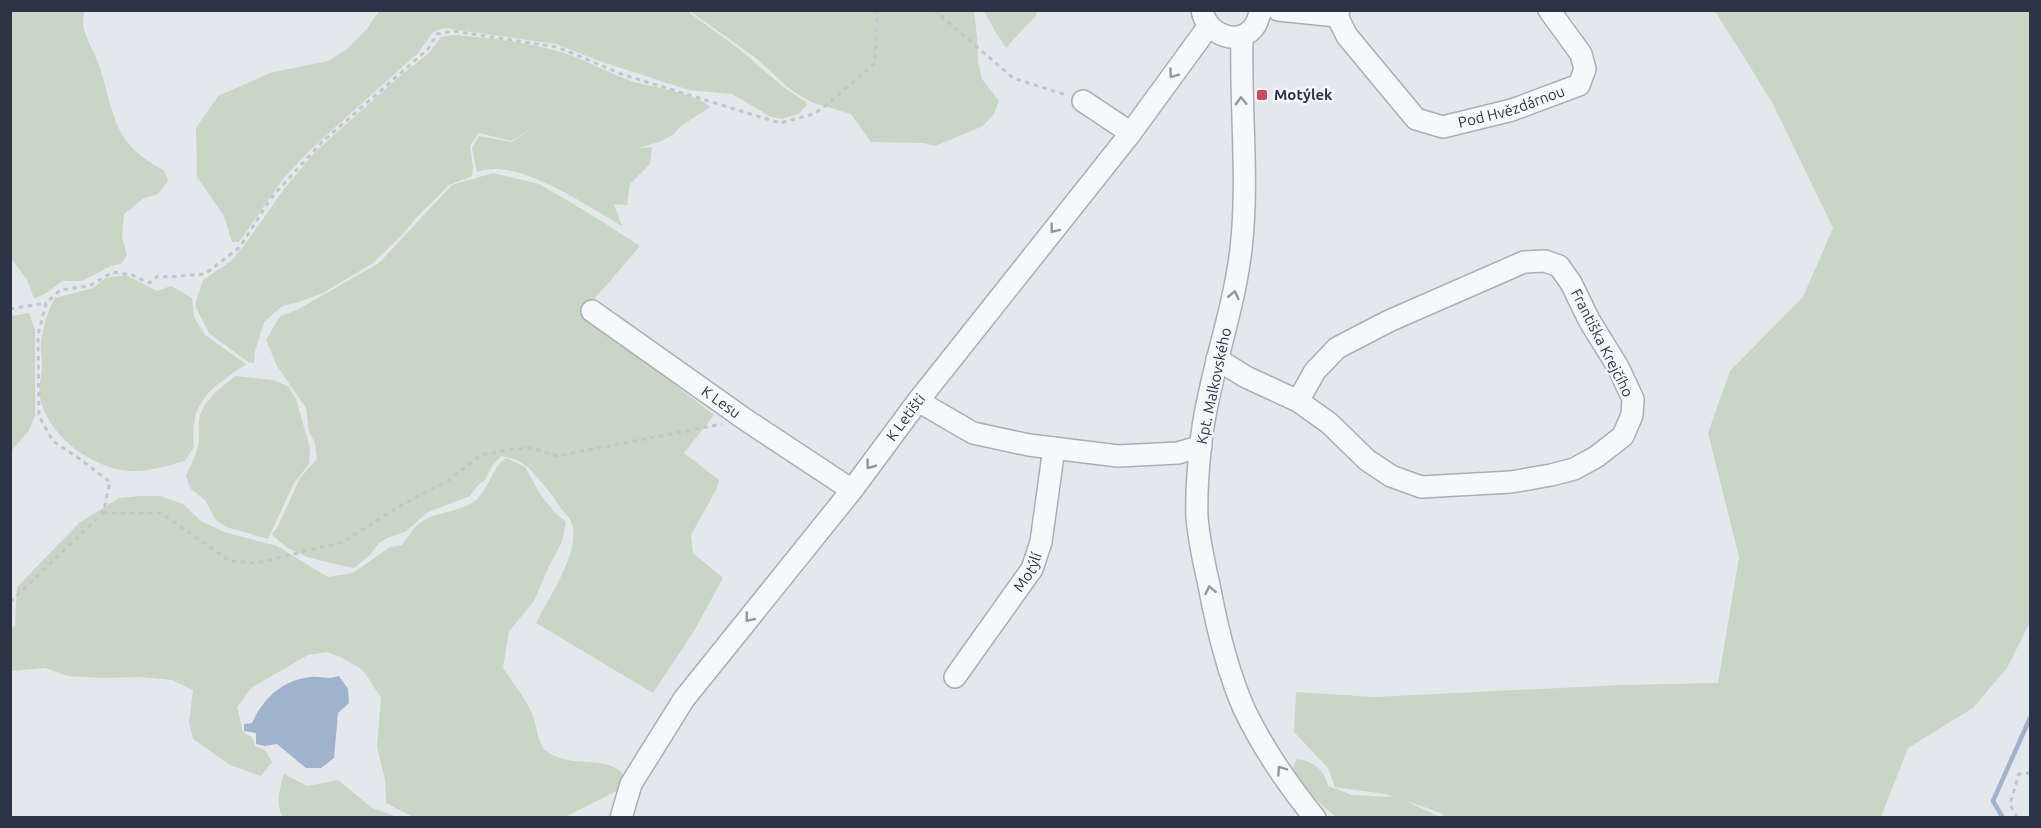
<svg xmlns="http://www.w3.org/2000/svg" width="2041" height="828" font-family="Ubuntu,sans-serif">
  <rect width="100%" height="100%" fill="#e4e7ec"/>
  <g fill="#c9d6c5">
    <path d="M10 11H84C84 15 83 20 83 25 85 37 96 56 100 68 115 117 114 145 164 170L168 181 158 194 144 198 124 214 122 236 127 255 121 264 111 266 82 281H62L48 292 34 299 27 279 11 259Z"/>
    <polygon points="379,11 687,11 739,49 783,87 806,102 807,105 798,114 782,119 771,117 732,94 689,90 602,62 556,44 444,28 433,32 418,53 312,148 283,179 239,242 232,242 224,216 197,177 196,128 218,96 270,73 328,61 347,49 366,30"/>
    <polygon points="690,11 974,11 977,37 978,62 982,79 999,101 994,114 983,126 935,146 923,143 871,142 851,114 811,102 791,90 757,59"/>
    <polygon points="984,11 1036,11 1037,14 1006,48 995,31"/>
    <path d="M1715 11H2030V622L2007 668 1973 708 1908 748 1881 817 1445 818 1441 813 1404 800 1440 817H1336L1306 791 1291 770 1297 759C1314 761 1325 771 1328 786L1352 795 1393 797 1385 794 1335 787 1328 768 1294 732 1296 692 1374 697 1621 685 1718 683 1739 557 1708 433 1730 371 1803 297 1833 228 1772 102Z"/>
    <path d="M454 35C486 37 522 42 554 50 581 57 605 72 631 81 651 87 696 93 710 107L681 126 674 134 662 141 639 148 652 147 650 164 630 184 627 205 614 204 622 226C587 206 516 156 477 172L472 148 479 136 512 142 533 128 511 141 479 133 470 146 473 168 472 176 449 185 415 219 402 235 373 263 323 293 299 302 282 306 264 322 255 351 254 363 248 362 209 333 196 308V301L203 280 231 261 246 243 284 189 316 151 401 75 429 53 441 37Z"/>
    <path d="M493 173 539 184 587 212 640 246 584 311 625 346 714 415 684 453 719 480 716 490 691 535 693 553 723 578 694 631 653 693 536 623C548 599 581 551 572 524 568 513 557 507 554 497 537 479 529 459 501 456L492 466 485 480 478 485 470 496 428 512 405 532 387 538 379 543 369 556 354 568C326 562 291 557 272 534L279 524 300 478 317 459 315 443 309 432 306 408 277 366 266 340 280 316 297 310 379 263 452 185Z"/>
    <path d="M126 275 157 291 171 286 192 298 194 317 205 335 246 364C211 389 189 400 194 447L185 461C169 465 151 471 135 471 96 472 47 436 40 397 38 387 42 375 42 365 42 357 40 349 41 342 43 328 48 310 55 298L93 288 106 278Z"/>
    <polygon points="29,313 35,330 35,416 28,432 11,451 11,316"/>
    <path d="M235 376 273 380 288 386 296 399 310 448 309 464 294 483 268 539 226 527 216 520 205 500 190 488 186 475C192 463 198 452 199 439 199 431 198 423 200 415 205 399 222 386 235 376Z"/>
    <path d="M506 458 525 467 540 494 556 514 566 522 562 542 549 566 534 601 509 631 503 668C512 682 524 696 531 711 536 721 538 744 545 750 570 771 609 752 625 777L622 788 565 817H413L386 803 385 779 377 747 381 698 363 670 341 657 327 652 308 655 251 688 237 707 243 732 252 737 255 746 265 750 272 762 261 776 230 765 193 739 189 722 193 690 172 680 140 677 101 678 68 676 45 668 11 671V629L15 625 17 587 79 523 119 498 139 496H160L183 504 201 521 224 532 277 546 328 577 353 573 390 547 402 545C408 538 413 528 420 523 437 510 465 513 480 496 490 484 493 467 506 458Z"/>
    <path d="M284 774 307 786 338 780 372 808 392 815 395 817H283C275 804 280 788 284 774Z"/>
  </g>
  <path fill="#9fb4cc" d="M339 676 348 689 349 703 338 713 334 758 321 768H306L277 744 265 746 256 744V733L244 731V724L252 723C263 699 282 680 310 677 322 676 326 680 339 676Z"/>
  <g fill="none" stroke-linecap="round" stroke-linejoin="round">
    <polyline stroke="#9fb4cc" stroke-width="4.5" points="2003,818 1993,801 2030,718"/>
    <g stroke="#a9aeb7" stroke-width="24">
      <g id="minor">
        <path d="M1202 10C1206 35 1241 49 1256 24 1258 20 1259 15 1261 10"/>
        <polyline points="1278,10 1337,16"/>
        <path id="s1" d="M1339 10 1337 16 1347 36 1416 119 1443 127 1512 110 1579 85 1585 69 1581 54 1549 10"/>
        <path d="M1242 36C1240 107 1249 179 1241 249 1234 310 1212 367 1203 427 1199 453 1196 492 1197 518 1199 540 1204 563 1209 585 1217 628 1227 671 1245 711 1263 748 1289 786 1315 818"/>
        <polyline points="1083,101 1122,127 1130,134"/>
        <path id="s2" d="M592 311 746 420 852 490"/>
        <polyline points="1217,359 1246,377 1298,401 1329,423 1367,460 1391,476 1421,487 1511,482 1551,475 1574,469 1596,457 1623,436 1632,415 1633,399 1618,367 1589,320 1571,283 1559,266 1545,261 1524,262 1389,321 1337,348 1315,371 1298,401"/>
        <polyline points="918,401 973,433 1029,445 1118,456 1178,453 1201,446"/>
        <path id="s3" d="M955 677 1032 569 1041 542 1054 448"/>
        <path id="s4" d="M621 818 631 784 684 699 852 490 918 401 1130 134 1208 27"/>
      </g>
    </g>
    <g stroke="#c2c5cb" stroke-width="3" stroke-dasharray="4.5 4.5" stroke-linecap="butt">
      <polyline points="934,10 1013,78 1066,95"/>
      <polyline points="10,309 46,303"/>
      <polyline points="103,513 161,513 230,561 257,563 343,542 398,507 447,481 481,455 513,449 533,448 557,456 722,424"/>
      <polyline points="10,602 103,513 110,482 80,459 53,441 39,416 38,335 46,303 60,290 89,286 113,272 132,275 149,283 158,276 168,277 205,274 240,247 271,198 321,143 428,49 437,34 453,31 557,47 624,75 780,123 814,114 829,103 875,63 877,10"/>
      <polyline points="2017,818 2010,804 2019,774 2030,773"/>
    </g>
    <use href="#minor" stroke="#f7f8fa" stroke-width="21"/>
  </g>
  <defs><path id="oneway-chevron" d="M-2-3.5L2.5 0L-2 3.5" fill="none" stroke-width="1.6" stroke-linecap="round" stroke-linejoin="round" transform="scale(1.5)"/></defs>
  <g stroke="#9196a0">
    <use href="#oneway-chevron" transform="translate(1173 74) rotate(126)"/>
    <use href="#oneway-chevron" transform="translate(1241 101) rotate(-92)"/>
    <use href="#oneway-chevron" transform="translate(1054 229) rotate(128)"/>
    <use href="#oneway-chevron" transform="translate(1234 295) rotate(-77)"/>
    <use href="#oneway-chevron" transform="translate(870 465) rotate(127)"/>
    <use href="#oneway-chevron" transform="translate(1210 590) rotate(-102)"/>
    <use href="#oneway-chevron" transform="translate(749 618) rotate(129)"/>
    <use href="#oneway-chevron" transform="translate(1281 770) rotate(-125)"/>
  </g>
  <rect fill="#d1495b" stroke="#f4f6f9" stroke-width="2" x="1256" y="89" width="12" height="12" rx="3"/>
  <g text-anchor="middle" stroke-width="5" stroke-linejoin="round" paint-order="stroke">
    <g font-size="15" font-weight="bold" fill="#2b3445" stroke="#f4f6f9" text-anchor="start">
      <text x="1274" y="100">Motýlek</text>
    </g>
    <g font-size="15" fill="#2b3445" stroke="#f4f6f9">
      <text dy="5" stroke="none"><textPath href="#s1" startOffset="236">Pod Hvězdárnou</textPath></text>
      <text transform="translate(1602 343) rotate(63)" y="5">Františka Krejčího</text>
      <text transform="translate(1214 386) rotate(-78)" y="5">Kpt. Malkovského</text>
      <text dy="5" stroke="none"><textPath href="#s2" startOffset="158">K Lesu</textPath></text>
      <text dy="5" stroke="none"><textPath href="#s4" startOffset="494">K Letišti</textPath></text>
      <text dy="5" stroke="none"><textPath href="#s3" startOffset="128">Motýlí</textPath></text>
    </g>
  </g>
  <rect width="2041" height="828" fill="none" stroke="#2b3445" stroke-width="24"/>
</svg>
